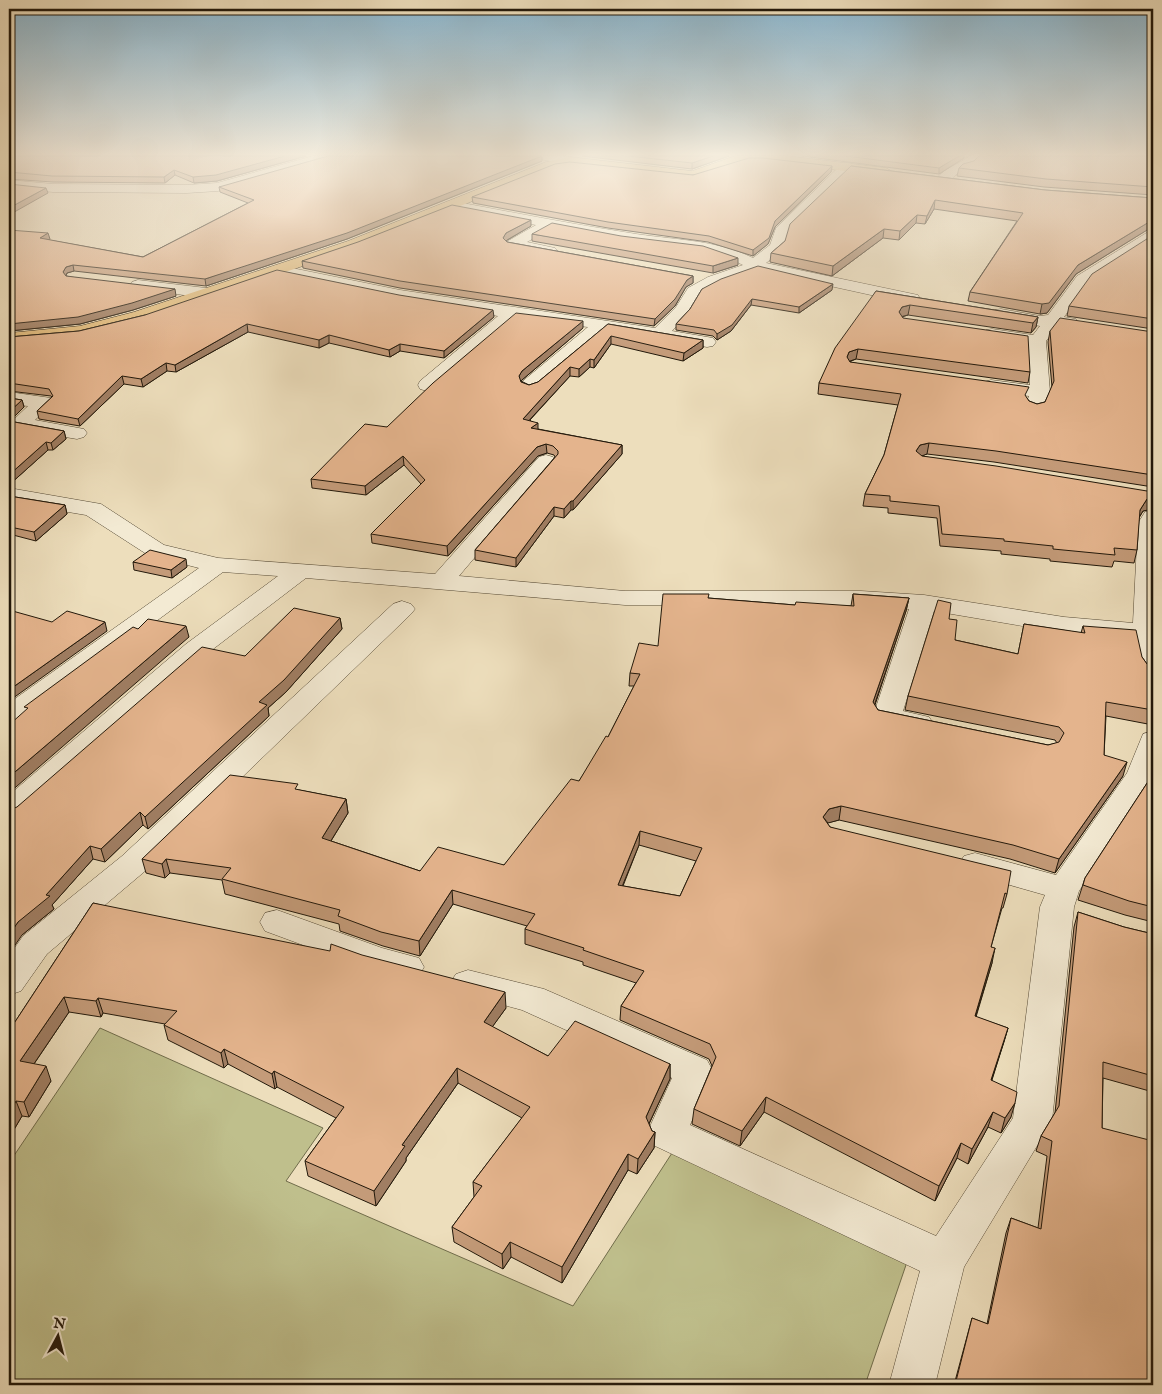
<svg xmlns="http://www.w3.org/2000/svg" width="1162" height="1394" font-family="'IM FELL English',serif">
  <rect width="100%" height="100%" fill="#eddebc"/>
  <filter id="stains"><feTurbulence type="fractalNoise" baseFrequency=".004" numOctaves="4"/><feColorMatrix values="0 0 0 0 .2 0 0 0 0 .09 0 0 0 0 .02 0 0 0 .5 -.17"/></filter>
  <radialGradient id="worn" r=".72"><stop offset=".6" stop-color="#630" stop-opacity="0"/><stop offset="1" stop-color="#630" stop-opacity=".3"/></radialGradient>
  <polygon fill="#bfbf8c" stroke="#706c4b" points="100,1028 323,1128 286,1181 573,1306 672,1153 907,1262 865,1385 9,1385 9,1163"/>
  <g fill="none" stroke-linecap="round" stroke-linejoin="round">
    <g stroke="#554a36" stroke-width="1">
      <g id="minor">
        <polygon points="313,156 333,156 331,159 218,191 187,193 53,192 9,188 9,180 53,184 187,185 217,183"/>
        <polygon points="538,156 565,156 575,158 576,161 570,165 540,159"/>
        <path d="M970 156H984L971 168 961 170 948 182H938L936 179C946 167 958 165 970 156Z"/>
        <path d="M847 163 852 164 853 167 852 170 788 232 782 250 766 263 918 295 920 299 918 303 912 304 757 270 720 283 700 294 688 314 672 331 713 338 716 342 713 346 707 347 607 330 537 389 530 391 523 389 521 385 523 381 588 327 516 319 434 389 427 391 420 389 418 385 420 381 498 316 400 300 277 275 271 273 269 270 271 267 277 265 400 290 655 328 676 307 688 288 708 277 743 265C709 247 669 248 631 242 605 239 578 233 552 228L527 242 555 248 558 251 555 254 550 256 513 249 508 247 505 244 508 241 536 225 452 209 445 205 452 201C511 212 570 224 630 233 671 240 715 239 753 258L770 245 776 228 842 164Z"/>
        <polygon points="1153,231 1153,241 1089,282 1064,317 1076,319 1079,323 1076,327 1070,328 1056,326 1057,327 1046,341 1050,392 1042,411 1035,413 1028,411 1025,407 1029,396 984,390 982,386 984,382 991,380 1030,385 1028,345 986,338 983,334 986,330 992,329 1033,335 1040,326 995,318 992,314 995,310 1001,309 1040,316 1048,315 1077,276 1148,232"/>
        <polygon points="138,280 206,288 212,290 214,293 212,296 206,298 132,288 130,285 132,282"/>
        <polygon points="9,392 51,398 54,402 35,420 84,429 87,433 84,437 77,439 12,428 9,424 28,406 9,404"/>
        <polygon points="546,455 553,457 557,461 553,465 459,576 625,591 861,591 924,595 1064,617 1133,623 1138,523 1145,512 1153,510 1153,677 1144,675 1140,669 1133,639 1064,633 934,611 903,711 929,717 933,723 929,729 919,732 877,722 873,716 909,609 861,605 625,605 306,578 204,656 20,818 9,821 9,795 186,644 278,576 223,572 19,722 9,724 9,703 199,568 148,555 86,515 9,502 9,488 101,504 164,545 218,558 435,574 539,457"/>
        <polygon points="402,601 411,604 415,609 411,614 144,872 47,954 21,991 9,995 9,956 23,936 122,856 393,604"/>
        <polygon points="1153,731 1153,778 1079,891 1074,907 1052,1121 964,1267 935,1385 889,1385 920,1271 653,1145 647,1133 672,1078 522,1010 456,992 450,983 456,974 468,970 544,989 707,1060 713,1071 690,1125 936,1236 1013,1118 1040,907 1045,895 964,872 959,864 964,856 975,853 1056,875 1127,773 1143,734"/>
        <polygon points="277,910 382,948 419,958 424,967 419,976 407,980 376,972 265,931 260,922 265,913"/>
      </g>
    </g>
    <g stroke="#22180a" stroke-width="1">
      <polygon id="major" points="735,156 787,156 886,168 893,172 886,176 763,161 748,161 735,164 693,179 570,165 555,168 358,247 146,320 80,336 9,343 9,333 80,326 134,312 348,241 546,162 570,157 692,171"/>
    </g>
    <use href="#minor" fill="#f3ead3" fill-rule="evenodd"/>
    <use href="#major" fill="#e6bf7e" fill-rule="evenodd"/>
  </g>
  <g fill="#c49b79" stroke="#22180a" fill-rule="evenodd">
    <polygon points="9,156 306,156 217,181 194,183 175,175 165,183 53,182 9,179"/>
    <polygon points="582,156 729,156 692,169"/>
    <polygon points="802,156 964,156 964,158 939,174"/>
    <polygon points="1153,156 1153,195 1044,187 957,176 959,168 974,161"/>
    <polygon points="542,161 347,239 206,286 74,271 67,273 66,276 176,296 133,310 80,324 9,331 9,230 50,239 49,240 143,257 248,203 220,192 219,187"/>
    <polygon points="832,166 831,172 775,227 768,244 753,256 708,242 608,228 473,203 472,197 693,175"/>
    <polygon points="851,166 1045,190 1153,198 1153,230 1147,230 1076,274 1047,313 1040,314 968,301 970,292 1017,221 934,209 925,224 916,223 899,240 883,238 832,276 770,262 771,253 785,241"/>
    <polygon points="531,226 506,241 507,242 693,276 693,283 686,287 675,306 654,326 400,288 303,268 302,261"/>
    <polygon points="532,234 738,265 713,273 532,241"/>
    <polygon points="1153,235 1153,329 1067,316 1069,306"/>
    <polygon points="702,289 832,290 799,313 751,305 731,331 717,340 713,336 676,330 676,324 690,309"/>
    <polygon points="876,291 1038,317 1036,327 1031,333 908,315 902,317 903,318 1030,372 1028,383 856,359 849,362 850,362 1026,397 1029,401 1037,404 1045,402 1052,387 1048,342 1050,331 1153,332 1153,487 994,462 927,454 921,456 1153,498 1153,509 1143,511 1139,518 1137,550 1134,563 1114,561 1112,567 1050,561 1050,559 1001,554 1001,551 940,546 937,518 888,513 888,508 863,506 865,494 884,455 898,405 818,394 819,383"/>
    <polygon points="145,315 494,317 444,358 400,351 390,357 329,343 319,348 248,332 176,372 167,371 143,387 124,384 80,426 39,419 37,411 52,397 51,396 9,391 9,337 79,331"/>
    <polygon points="608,324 703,340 703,348 683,361 611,344 594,368 590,367 579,377 570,376 530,420 538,429 622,445 622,454 573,510 571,510 564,518 554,516 516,567 475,560 475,550 555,457 554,455 547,453 538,456 448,556 372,543 371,534 421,484 404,465 366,495 312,488 311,479 387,427 583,328 522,380 521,381 529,385 538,382"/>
    <polygon points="9,398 22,400 24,407 9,421 64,431 66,439 53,450 48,450 9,485"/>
    <polygon points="9,496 65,505 67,514 36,541 13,535 9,538"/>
    <polygon points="133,562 187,567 172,578 134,570"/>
    <path d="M853 594 909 598 906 611 875 705 878 710 1048 745 1057 743 1055 740 905 710 908 696 949 619 955 640 1018 654 1024 624 1081 633 1083 626 1142 657 1147 664 1153 665V725L1106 716 1104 755 1123 776 1055 873 1010 859 839 820 827 823 830 827 1007 894 1003 908H1002L991 947 992 963 976 1017 1008 1028 992 1080 1011 1117 1001 1133 988 1127 968 1164 957 1158 935 1201 764 1112 740 1146 692 1124 694 1109 712 1066 709 1059 620 1020 621 1006 636 983 583 965V962L525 944V929L527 926 453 904 420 956 383 946 340 931 339 924 225 894 222 880 170 873 165 878 146 873 142 859 299 790 346 799 348 813 331 841 420 871 504 865 579 781 608 737 634 686H629L630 673 708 598 795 605 851 606ZM639 845 696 861 680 896 623 886Z"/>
    <polygon points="340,618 342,629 286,692 268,708 269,716 148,829 143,825 105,862 93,859 52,905 54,909 22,935 17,807 245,656"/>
    <polygon points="1153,774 1153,922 1125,915 1078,900 1085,878"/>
    <polygon points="93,903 506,1008 492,1027 548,1056 670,1064 670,1079 649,1124 652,1131 655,1132 654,1148 637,1174 628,1170 562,1283 511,1257 503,1269 454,1242 452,1227 474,1197 473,1182 522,1118 458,1083 406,1158 406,1161 376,1206 308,1176 305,1161 336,1118 277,1087 275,1089 228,1064 224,1068 168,1040 164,1025 165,1024 103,1013 101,1017 69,1012 34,1064 51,1081 29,1117 22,1116 9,1138 9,1031"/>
    <polygon points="1078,912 1124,927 1153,934 1153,1092 1103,1078 1102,1128 1153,1385 954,1385 972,1318 987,1324 1006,1233 1011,1218 1038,1228 1047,1156 1036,1151 1041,1136 1055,1113 1074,927"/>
  </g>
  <g fill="#a07e63" stroke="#22180a">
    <polygon points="285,156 306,156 217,181 194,183 193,177"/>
    <polygon points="542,156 542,161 347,239 206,286 205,279"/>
    <polygon points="713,156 729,156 692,169 692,163"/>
    <polygon points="959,156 964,156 964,158 939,174 939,168"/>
    <polygon points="832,166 831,172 775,227 768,244 753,256 753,250 775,221"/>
    <polygon points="174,170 175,175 165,183 164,177"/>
    <polygon points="46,188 48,193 9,215 9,208"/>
    <polygon points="935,200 934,209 925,224 927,216"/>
    <polygon points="917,215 916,223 899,240 900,231"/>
    <polygon points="531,220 531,226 507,240 503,244 503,238 506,233"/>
    <polygon points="1153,221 1153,230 1147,230 1076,274 1047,313 1040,314 1042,304 1078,265 1149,222"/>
    <polygon points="884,229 883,238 832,276 833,266"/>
    <polygon points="48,233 50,239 41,244 40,238"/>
    <polygon points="738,258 738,265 713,273 713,266"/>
    <polygon points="73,265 74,271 67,273 64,279 63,272 66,267"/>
    <polygon points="693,276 693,283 686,287 675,306 654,326 655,319 687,280"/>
    <polygon points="833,284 832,290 799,313 799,307"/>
    <polygon points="175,289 176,296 133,310 80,324 9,331 9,324"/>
    <polygon points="752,299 751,305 731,331 717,340 717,334"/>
    <polygon points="910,305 908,315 900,317 899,312 902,307"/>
    <polygon points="493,310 494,317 444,358 444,351"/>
    <polygon points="1038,317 1036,327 1031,333 1033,323"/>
    <polygon points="583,321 583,328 522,380 519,384 519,376 522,371"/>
    <polygon points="247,324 248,332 176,372 175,365"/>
    <polygon points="329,335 329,343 319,348 319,340"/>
    <polygon points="611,336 611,344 594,368 594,360"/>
    <polygon points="703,340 703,348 683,361 684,353"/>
    <polygon points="400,344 400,351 390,357 389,350"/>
    <polygon points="858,349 856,359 847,362 847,357 849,352"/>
    <polygon points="590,359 590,367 579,377 579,369"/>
    <polygon points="166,363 167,371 143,387 141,379"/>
    <polygon points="570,367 570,376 523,427 523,419"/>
    <polygon points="122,376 124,384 80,426 78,419"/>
    <polygon points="22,400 24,407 9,422 9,412"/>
    <polygon points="538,423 538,431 531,428"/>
    <polygon points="64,431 66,439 53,450 51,443"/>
    <polygon points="46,442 48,450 9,485 9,475"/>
    <polygon points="929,443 927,454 919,457 916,451 920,445"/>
    <polygon points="546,444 547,453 538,456 448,556 447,546 537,447"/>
    <polygon points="622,445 622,454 573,510 573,501"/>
    <polygon points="403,456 404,465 366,495 365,486"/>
    <polygon points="1153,498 1153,509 1143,511 1136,522 1140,510 1147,499"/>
    <polygon points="571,501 571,510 564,518 564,509"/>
    <polygon points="65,505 67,514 36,541 34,532"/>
    <polygon points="554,507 554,516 516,567 516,558"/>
    <polygon points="10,527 13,535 9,538 9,528"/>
    <polygon points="186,559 187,567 172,578 171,570"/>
    <polygon points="909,598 906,611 871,715 873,702"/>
    <polygon points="340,618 342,629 286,692 268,708 269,716 148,829 145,817 259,702"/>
    <polygon points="105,622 107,631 9,701 9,690"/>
    <polygon points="186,626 189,637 9,793 9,777"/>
    <polygon points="1127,762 1123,776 1055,873 1059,859"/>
    <polygon points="346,799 348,813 324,852 322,838"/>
    <polygon points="841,806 839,820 828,823 823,817 829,809"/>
    <polygon points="140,812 143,825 105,862 101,849"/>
    <polygon points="640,831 639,845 617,899 618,885"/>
    <polygon points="90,846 93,859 52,905 54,909 22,935 9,954 9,935 18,922 46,895"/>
    <polygon points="166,859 170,873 165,878 162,864"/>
    <polygon points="452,890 453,904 420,956 419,941"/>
    <polygon points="995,948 992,963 971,1031 975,1016"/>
    <polygon points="505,992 506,1008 485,1037 484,1022"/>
    <polygon points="64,997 69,1012 25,1077 20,1061"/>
    <polygon points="98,998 103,1013 101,1017 96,1001"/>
    <polygon points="1008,1028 1004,1042 987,1094 991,1080"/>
    <polygon points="224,1049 228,1064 224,1068 221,1053"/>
    <polygon points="670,1064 670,1079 645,1132 646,1117"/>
    <polygon points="46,1066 51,1081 29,1117 24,1102"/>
    <polygon points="457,1068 458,1083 406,1158 406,1161 376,1206 374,1191 402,1145"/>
    <polygon points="274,1071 277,1087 275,1089 272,1074"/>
    <polygon points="766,1097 764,1112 740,1146 742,1131"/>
    <polygon points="16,1101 22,1116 9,1138 9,1113"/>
    <polygon points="1015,1103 1011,1117 1001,1133 1005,1118"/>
    <polygon points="993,1112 988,1127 968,1164 972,1149"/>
    <polygon points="655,1132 654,1148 637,1174 638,1159"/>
    <polygon points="961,1143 957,1158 935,1201 939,1186"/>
    <polygon points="628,1154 628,1170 562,1283 562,1267"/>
    <polygon points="510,1242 511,1257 503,1269 502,1254"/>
  </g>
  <g fill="#e4b48d" stroke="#22180a" fill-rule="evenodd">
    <polygon points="9,156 285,156 216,175 193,177 174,170 164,177 52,176 9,172"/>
    <polygon points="328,156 542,156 347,233 205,279 73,265 66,267 63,272 66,276 175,289 132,303 78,317 9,324 9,230 48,233 40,238 143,257 254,200 219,187"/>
    <polygon points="629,156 713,156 692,163"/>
    <polygon points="846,156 959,156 939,168"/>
    <polygon points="979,156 1153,156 1153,187 1046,179 959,168 963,164 974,161"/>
    <polygon points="749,158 763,158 832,166 775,221 769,238 753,250 709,236 608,222 472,197 555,164 570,162 693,175"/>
    <polygon points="851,166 1045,190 1153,198 1153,221 1149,222 1078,265 1049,303 1042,304 970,292 1023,213 935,200 927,216 917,215 900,231 884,229 833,266 771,253 785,241 790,224"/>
    <polygon points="9,184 46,188 9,208"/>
    <polygon points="452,205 531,220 506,233 503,238 507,242 693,276 687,280 675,299 655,319 400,281 302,261 358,242"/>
    <polygon points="552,223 621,236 703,246 738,258 713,266 532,234"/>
    <polygon points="1153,235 1153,319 1069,306 1092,274"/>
    <polygon points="758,266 833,284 799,307 752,299 732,325 717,334 714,330 676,324 690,309 702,289 721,279"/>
    <polygon points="277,270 399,295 493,310 444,351 400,344 389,350 329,335 319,340 247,324 175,365 166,363 141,379 122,376 78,419 37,411 53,396 49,389 9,383 9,337 79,331 145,315"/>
    <polygon points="876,291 1038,317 1033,323 910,305 902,307 899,312 903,318 1028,336 1030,372 858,349 849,352 847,357 850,362 1029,387 1025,395 1029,401 1037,404 1045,402 1054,381 1050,331 1060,318 1153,332 1153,475 996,451 929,443 920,445 916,451 922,456 996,466 1153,492 1153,498 1147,499 1140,510 1137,550 1114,548 1115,555 1053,549 1053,546 1004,541 1004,539 942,534 939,506 890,501 890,496 865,494 884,455 901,394 819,383 835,348"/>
    <polygon points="516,313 583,321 522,371 519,376 521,382 529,385 538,382 608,324 703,340 684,353 611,336 594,360 590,359 579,369 570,367 523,419 538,423 531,428 622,445 573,501 571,501 564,509 554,507 516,558 475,550 558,454 558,451 553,446 546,444 537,447 447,546 371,534 425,480 403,456 365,486 311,479 365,424 387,427 433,383"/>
    <polygon points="9,398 22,400 9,412"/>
    <polygon points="9,421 64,431 51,443 46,442 9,475"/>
    <polygon points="9,496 65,505 34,532 10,527 9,528"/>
    <polygon points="150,550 186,559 171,570 133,562"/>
    <path d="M663 594H709L708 598 795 605 796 602 854 606 853 594 909 598 873 702 878 710 1048 745 1059 742 1064 733 1059 727 908 696 938 600 951 603 949 619 957 620 955 640 1018 654 1024 624 1085 633 1083 626 1136 630 1142 657 1147 664 1153 665V710L1106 702 1104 755 1127 762 1059 859 1013 845 841 806 829 809 823 817 830 827 1011 871 1007 894 1005 893 991 947 995 948 975 1016 1008 1028 991 1080 1017 1092 1015 1103 1005 1118 993 1112 972 1149 961 1143 939 1186 766 1097 742 1131 694 1109 716 1057 710 1044 621 1006 644 971 583 950 584 948 525 929 535 914 452 890 419 941 381 932 338 916 340 910 222 879 231 868 166 859 162 864 142 859 230 775 298 784 295 789 346 799 322 838 420 871 438 847 504 865 571 779 579 781 606 736 608 737 640 674 630 673 639 643 658 646ZM640 831 702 848 680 896 618 885Z"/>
    <polygon points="294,608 340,618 284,680 259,702 267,705 145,817 140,812 101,849 90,846 46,895 50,896 18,922 9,935 9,810 17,807 202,647 245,656"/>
    <polygon points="9,610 52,622 67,611 105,622 9,690"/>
    <polygon points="148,619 186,626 9,777 9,725 28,708 24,707 133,627 138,629"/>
    <polygon points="1153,774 1153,907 1129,901 1083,885 1085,878"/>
    <polygon points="93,903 330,951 331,944 362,955 505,992 484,1022 548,1056 575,1021 670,1064 646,1117 652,1131 655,1132 638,1159 628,1154 562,1267 510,1242 502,1254 452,1227 482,1186 473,1182 530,1107 457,1068 402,1145 405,1146 374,1191 305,1161 344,1107 274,1071 272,1074 224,1049 221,1053 164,1025 177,1011 98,998 96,1001 64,997 20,1061 46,1066 24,1102 16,1101 9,1113 9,1031"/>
    <polygon points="1078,912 1124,927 1153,934 1153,1076 1103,1062 1102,1128 1153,1141 1153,1385 955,1385 972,1318 988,1324 1011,1218 1041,1229 1052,1141 1041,1136 1059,1106"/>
  </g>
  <linearGradient id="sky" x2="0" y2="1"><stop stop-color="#88b7d2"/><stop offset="0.44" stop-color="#f7f0e1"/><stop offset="1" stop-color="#f7f0e1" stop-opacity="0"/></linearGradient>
  <rect width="1162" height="351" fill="url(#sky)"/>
  <rect width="1162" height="1394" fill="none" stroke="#eddebc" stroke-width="30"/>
  <rect x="10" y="10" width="1142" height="1374" fill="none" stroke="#22180a" stroke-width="2.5"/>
  <rect x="15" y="15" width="1132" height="1364" fill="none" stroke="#22180a"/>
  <g transform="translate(58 1336) rotate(7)" stroke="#f3ead3" stroke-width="4" paint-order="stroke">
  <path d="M0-4L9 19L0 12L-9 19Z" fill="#22180a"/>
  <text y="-8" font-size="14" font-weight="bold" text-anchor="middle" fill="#22180a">N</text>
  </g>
  <rect width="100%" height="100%" filter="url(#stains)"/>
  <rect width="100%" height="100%" fill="url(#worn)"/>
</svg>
